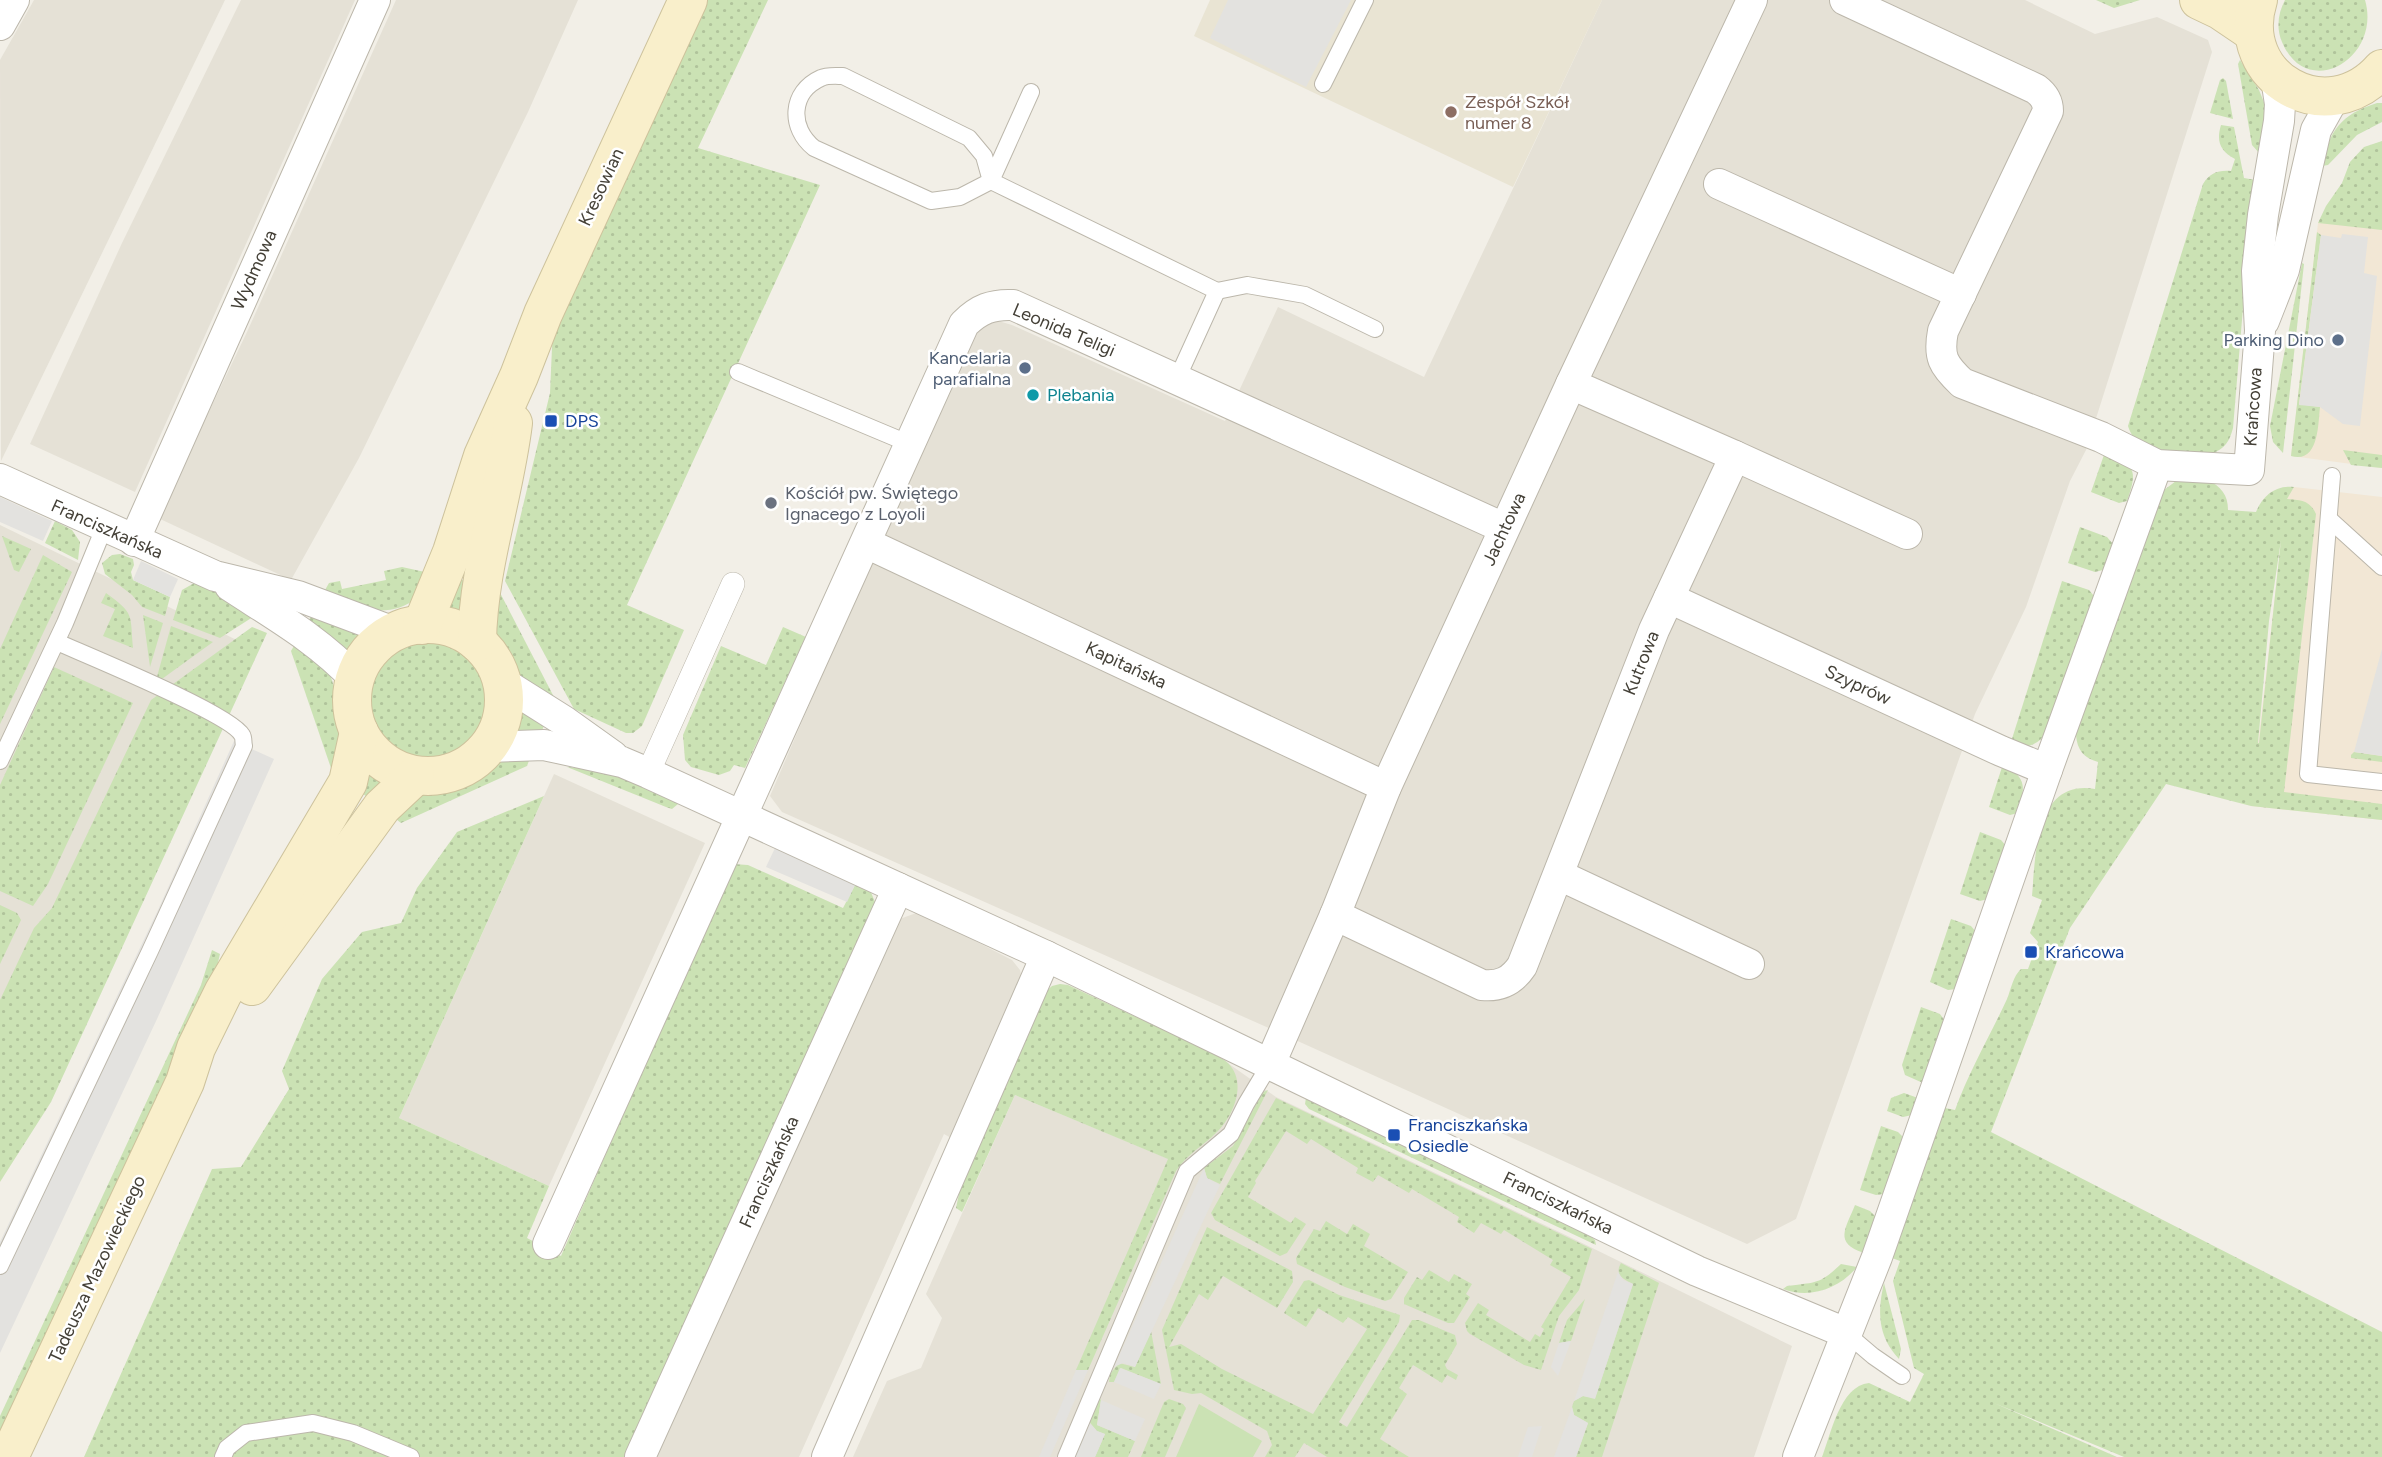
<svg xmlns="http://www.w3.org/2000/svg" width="2382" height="1457" font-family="Figtree,sans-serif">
  <defs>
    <pattern id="grass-dots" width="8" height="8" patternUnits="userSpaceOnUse" patternTransform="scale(1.75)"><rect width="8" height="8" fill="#cbe2b4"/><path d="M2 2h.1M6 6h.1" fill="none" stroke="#b0c39b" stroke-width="1.8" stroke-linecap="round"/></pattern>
  </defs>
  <rect width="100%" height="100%" fill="#f2efe7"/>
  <g fill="#e5e1d6">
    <polygon points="34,0 225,0 1,461 0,60"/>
    <polygon points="241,0 355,0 135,492 30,444 122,243"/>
    <polygon points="396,0 578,0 528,112 359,458 291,580 158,518 247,332"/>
    <polygon points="1602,0 2025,0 2095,34 2157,17 2208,40 2212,52 2086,450 2070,481 2026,607 1975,714 1796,1219 1747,1244 1262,1025 782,812 770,796 965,343 980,326 995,320 1012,325 1225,421 1278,307 1424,377"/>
    <polygon points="0,525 245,644 0,1173"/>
    <polygon points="554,774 705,843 549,1186 399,1118"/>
    <polygon points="919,912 1012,960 1020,970 1022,980 953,1139 944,1134 799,1457 652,1457 897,920"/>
    <polygon points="1215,1054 1276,1097 1576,1240 1792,1346 1754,1457 853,1457 887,1381 921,1368 942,1318 926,1294 1015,1095 1169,1159"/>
  </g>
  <g fill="#f2e7d5">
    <polygon points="2382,191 2382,468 2291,456 2318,223"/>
    <polygon points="2294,487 2382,497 2382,820 2251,806 2286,499"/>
  </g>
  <polygon fill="#e9e4d3" points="1210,0 1602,0 1513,187 1194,36"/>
  <g fill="url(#grass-dots)" fill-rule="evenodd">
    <polygon points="703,0 768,0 698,148 820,185 627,605 684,630 642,726 633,733 626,733 574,709 505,581 550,393 553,325"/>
    <polygon points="2096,0 2140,0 2114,8"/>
    <path d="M2285 0H2365C2382 58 2307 102 2282 42 2276 28 2278 13 2285 0Z"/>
    <polygon points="2240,60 2259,90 2268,112 2260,154 2252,145 2238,64"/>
    <polygon points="2223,78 2226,81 2233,119 2210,113 2220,80"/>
    <path d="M2377 103H2382V122L2357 135 2328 165 2322 166C2329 131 2341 114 2377 103Z"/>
    <path d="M2221 125 2234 127 2244 178 2261 181 2247 260 2233 428C2230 440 2225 449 2213 453 2197 460 2151 449 2137 440 2132 436 2130 432 2128 426L2203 184C2210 173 2218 170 2231 171L2235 159C2220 151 2216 141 2221 125Z"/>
    <polygon points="2382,141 2382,230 2318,223 2326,206 2342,183 2350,162 2364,147"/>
    <path d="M2317 232 2321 235 2299 404 2320 407C2318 424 2319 464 2291 456Z"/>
    <polygon points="2302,263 2304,264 2283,453 2273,442 2270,426"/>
    <polygon points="2343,450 2382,455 2382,468 2351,465"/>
    <path d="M2105 452C2134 466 2139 468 2127 501L2119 503 2091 492Z"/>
    <path d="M2207 480C2221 486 2228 495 2228 510L2256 512C2263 495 2276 485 2294 487L2287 499C2300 500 2310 500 2316 514L2284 792 2382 804V820L2251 806 2166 784 2070 928 1991 1132 2382 1332V1457H2124L1994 1403 2117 1457H1822C1831 1434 1840 1386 1869 1383L1910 1402 1924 1374 1914 1368 1893 1281 1900 1261 1892 1258 1945 1108 1955 1110C1969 1071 1990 1036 2007 999 2011 989 2013 976 2021 969H2028L2038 942 2030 933 2042 900 2032 896C2036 854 2035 779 2095 789L2098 762C2084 758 2077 750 2076 735L2160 493 2176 481ZM2281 540 2259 743H2258L2269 621Z"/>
    <polygon points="55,521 72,530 80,542 78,560 45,543"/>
    <polygon points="2080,527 2107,537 2113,544 2103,570 2095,572 2068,563"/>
    <polygon points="2,536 31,549 19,572 14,570"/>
    <polygon points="120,554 133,559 134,565 131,572 133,580 170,597 165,616 142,607 132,595 105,574 102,563 112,555"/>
    <polygon points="43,555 72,572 0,724 0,649"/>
    <path d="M402 567 434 574C429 581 425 592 418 597 388 622 354 606 321 597L329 583 340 581 342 589 386 580 384 571Z"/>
    <polygon points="452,578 472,582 461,616 443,611"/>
    <path d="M2062 581 2089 590 2094 596 2046 733C2035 748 2026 747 2010 745Z"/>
    <polygon points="196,582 259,613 220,638 173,620 182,590"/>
    <polygon points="497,587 555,699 519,677 496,642"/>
    <path d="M106 593C135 614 130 614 133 648L103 636 115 609 101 603Z"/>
    <polygon points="314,611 369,631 349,656 305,627"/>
    <polygon points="143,615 163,623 150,667"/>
    <polygon points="171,626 213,642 155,684"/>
    <polygon points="252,627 267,633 51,1102 0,1182 0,1000 34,928 52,908 151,700"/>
    <polygon points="783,627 806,637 745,768 734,765 730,771 719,775 691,767 685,760 683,735 721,646 766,665"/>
    <polygon points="298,639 327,665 338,699 346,734 332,771 291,651"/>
    <circle cx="428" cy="701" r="61"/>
    <polygon points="54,667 133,703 48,884 33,906 0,891 0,785"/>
    <polygon points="519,703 547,719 540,735 514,731"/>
    <polygon points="533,750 527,766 401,823 388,813 411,798 460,786 499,763"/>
    <polygon points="2354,752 2382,756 2382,762 2351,758 2351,755"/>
    <path d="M2003 764C2028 779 2025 787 2018 813L2010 815 1989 807Z"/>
    <polygon points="567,767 599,770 679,800 678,804 672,809 666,807"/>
    <polygon points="370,771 383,780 375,803 354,787"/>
    <polygon points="544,796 399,1118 549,1186 527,1238 561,1256 733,864 748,865 843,908 855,885 870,890 875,902 628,1457 84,1457 212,1169 241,1167 289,1089 282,1071 322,979 362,932 401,923 417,888 457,832"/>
    <polygon points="1980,832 2001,840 2006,846 1988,899 1980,901 1960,894"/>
    <polygon points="0,905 17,913 21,920 0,964"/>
    <polygon points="1951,919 1971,926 1976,932 1956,989 1948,990 1930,982"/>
    <polygon points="212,950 220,954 212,988 0,1446 0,1416 201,985"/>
    <path d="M1060 984 1068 985 1215 1054C1219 1057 1225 1060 1228 1063 1248 1083 1233 1117 1216 1133 1203 1146 1187 1154 1176 1171L1088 1370H1076L1168 1159 1015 1095 962 1212 956 1208 962 1179 1042 995 1052 986Z"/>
    <polygon points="1921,1007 1940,1014 1945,1021 1923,1083 1905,1075 1902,1065"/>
    <polygon points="1268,1090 1220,1184 1207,1178 1204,1168 1233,1146 1263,1092"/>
    <polygon points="1904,1093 1918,1098 1912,1115 1903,1117 1887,1111 1891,1098"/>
    <polygon points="1276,1098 1592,1249 1579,1290 1559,1316 1541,1370 1524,1365 1470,1334 1467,1331 1465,1323 1478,1303 1489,1310 1486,1315 1530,1342 1535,1334 1540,1337 1544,1329 1541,1327 1571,1277 1550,1265 1553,1260 1504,1230 1501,1234 1481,1223 1474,1233 1457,1222 1459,1217 1412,1189 1409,1193 1378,1175 1373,1182 1356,1173 1358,1168 1311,1139 1307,1144 1286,1131 1255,1181 1256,1183 1248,1197 1291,1223 1295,1217 1306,1224 1287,1253 1280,1256 1215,1220 1211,1213"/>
    <polygon points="1306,1098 1584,1231 1595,1240 1596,1245 1309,1109 1305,1104"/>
    <polygon points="1881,1126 1898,1132 1904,1138 1884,1194 1876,1195 1860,1190"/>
    <path d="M1855 1205 1870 1211 1876 1217 1864 1253C1833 1243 1846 1228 1855 1205Z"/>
    <polygon points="1326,1221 1347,1234 1353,1224 1370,1234 1364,1246 1408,1272 1391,1299 1385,1301 1345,1287 1297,1264 1296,1258 1314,1229 1320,1231"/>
    <polygon points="1207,1227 1292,1271 1293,1282 1277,1308 1223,1276 1208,1300 1199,1294 1169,1347 1181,1344 1222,1369 1313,1414 1367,1329 1348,1317 1343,1323 1318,1308 1306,1327 1284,1313 1304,1281 1309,1280 1339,1295 1400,1315 1399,1322 1339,1422 1347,1427 1412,1320 1419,1320 1455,1335 1457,1344 1445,1365 1447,1369 1458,1375 1456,1380 1447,1375 1442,1383 1413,1365 1399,1388 1407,1394 1380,1439 1409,1457 1327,1457 1304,1443 1295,1457 1265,1457 1272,1445 1267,1431 1201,1393 1192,1394 1174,1390 1162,1330"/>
    <path d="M1621 1263 1659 1283 1602 1457H1576L1588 1423 1574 1415 1572 1407 1574 1401 1583 1396 1595 1398 1633 1284C1623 1279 1614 1275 1621 1263Z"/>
    <path d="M1841 1264 1857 1267C1839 1289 1810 1299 1783 1289L1787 1286C1816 1282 1819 1285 1841 1264Z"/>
    <polygon points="1429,1270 1449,1282 1454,1274 1472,1284 1466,1294 1470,1297 1454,1323 1448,1323 1404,1304 1404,1298 1417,1277 1422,1280"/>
    <path d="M1884 1283 1901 1349 1899 1359C1878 1337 1877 1312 1884 1283Z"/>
    <polygon points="1585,1299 1571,1341 1559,1343 1567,1320"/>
    <polygon points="1151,1331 1161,1384 1121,1368 1114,1382 1109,1382 1110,1374 1119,1363 1135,1367"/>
    <polygon points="1098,1397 1101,1400 1097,1425 1135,1441 1128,1457 1095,1457 1105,1434 1097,1431 1090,1423 1090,1415"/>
    <polygon points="1169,1399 1183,1404 1186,1408 1165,1457 1141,1457 1164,1402"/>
  </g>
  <polygon fill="#cbe2b4" points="1199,1404 1262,1441 1253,1457 1176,1457"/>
  <g fill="#e3e2df">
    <polygon points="1228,0 1351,0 1306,87 1210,38"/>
    <polygon points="2342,234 2368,237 2364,273 2377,276 2360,426 2343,424 2320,407 2299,405 2321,235 2341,238"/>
    <polygon points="0,497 52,521 43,541 0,522"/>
    <polygon points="141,561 178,579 170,597 133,580"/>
    <polygon points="2382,649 2382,756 2354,752"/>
    <polygon points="234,741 274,759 157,1019 0,1353 0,1242 158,910"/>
    <polygon points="775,848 855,885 847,902 766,867"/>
    <polygon points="1204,1168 1207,1178 1220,1185 1135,1367 1123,1363 1114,1367"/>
    <polygon points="1618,1272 1623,1280 1633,1284 1595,1399 1583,1396 1574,1401"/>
    <polygon points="1571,1341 1558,1376 1551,1367 1559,1343"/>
    <polygon points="1120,1368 1161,1384 1154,1399 1114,1382"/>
    <polygon points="1076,1370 1088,1370 1050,1457 1039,1457"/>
    <polygon points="1101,1400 1145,1419 1135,1441 1097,1425"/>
    <polygon points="1572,1407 1574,1415 1588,1423 1576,1457 1554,1457"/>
    <polygon points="1090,1423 1097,1431 1105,1434 1095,1457 1075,1457"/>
    <polygon points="1542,1426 1532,1457 1518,1457 1528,1427"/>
  </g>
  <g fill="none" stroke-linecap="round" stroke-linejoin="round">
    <g stroke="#bcb7ab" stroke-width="18">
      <g id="service">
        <polyline points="1323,84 1365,0"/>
        <path d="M1031 92 991 181 984 156 969 138 843 76C836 76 827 75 821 78 790 92 789 128 814 148L931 201 960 197 991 181 1217 291 1177 379"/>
        <polyline points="1217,291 1247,285 1305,295 1375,329"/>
        <polyline points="738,372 910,444"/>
        <polyline points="2332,476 2308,774 2382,782"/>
        <polyline points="2329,519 2382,567"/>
        <polyline points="0,761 65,623 104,528"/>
        <path d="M0 1266 150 951 244 746C243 742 244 738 242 735 231 714 86 655 57 642"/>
        <polyline points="1846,1333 1873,1356 1902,1376"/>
        <polyline points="223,1457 227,1448 246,1433 313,1423 353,1433 411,1457"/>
        <polyline points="1066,1457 1187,1171 1231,1134 1246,1104 1270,1064"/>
      </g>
    </g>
    <g stroke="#bcb7ab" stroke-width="24">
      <polyline id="pedestrian" points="648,773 733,584"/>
    </g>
    <g stroke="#bcb7ab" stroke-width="32">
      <g id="minor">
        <path d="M1845 0 2036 89C2044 95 2048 101 2048 111L1943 331C1938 357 1943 365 1962 383L2101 437 2157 465 2249 470 2260 331 2257 271 2263 215 2279 121 2280 104 2276 78"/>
        <polyline points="0,25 14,0"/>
        <polyline points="1719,184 1961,294"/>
        <polyline points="2264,321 2284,270 2316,130 2335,96"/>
        <polyline points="1735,456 1907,534"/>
        <polyline points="0,479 215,576 298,596 394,632"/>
        <polyline points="134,541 375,0"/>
        <polyline points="866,543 1386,787"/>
        <path d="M230 586C274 615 319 640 355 679"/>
        <polyline points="1669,598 2001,751 2047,770"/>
        <polyline points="502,682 564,721 613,756"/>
        <polyline points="488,747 544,745 622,762 648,773 1046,956 1697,1271 1846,1333"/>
        <polyline points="1559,875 1749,964"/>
        <path d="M1335 915 1482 985C1500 987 1512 981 1522 966L1654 630 1735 456 1571 384"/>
        <polyline points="1270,1064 1335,915 1386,787 1571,384 1752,0"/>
        <path d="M548 1244 964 324C979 309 992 304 1013 305L1504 528"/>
        <polyline points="640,1457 898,888"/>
        <polyline points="827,1457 1046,956"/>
        <polyline points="1798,1457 1877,1257 2047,770 2157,465"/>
      </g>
    </g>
    <g stroke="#cdc29c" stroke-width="40">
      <g id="secondary">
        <polyline points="2199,0 2220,10 2254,33"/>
        <path d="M2258 0C2233 79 2328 131 2382 69"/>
        <circle cx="428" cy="700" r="76"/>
        <polyline points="422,625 452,552 483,456 519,376 543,314 688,0"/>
        <path d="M477 642C478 567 504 497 513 423"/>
        <polyline points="252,986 382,807 415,776"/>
        <polyline points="9,1457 185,1082 196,1048 223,993 348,782 359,732"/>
      </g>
    </g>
    <use href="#service" stroke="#fff" stroke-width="16"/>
    <use href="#pedestrian" stroke="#fff" stroke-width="23"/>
    <use href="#minor" stroke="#fff" stroke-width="30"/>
    <use href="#secondary" stroke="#f9efcb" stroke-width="38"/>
  </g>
  <circle fill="#8d6e63" stroke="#fff" stroke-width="2.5" cx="1451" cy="112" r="7"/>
  <g fill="#5c6f8a" stroke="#fff" stroke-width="2.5">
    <circle cx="2338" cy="340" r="7"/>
    <circle cx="1025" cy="368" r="7"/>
  </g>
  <circle fill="#0f9aa8" stroke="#fff" stroke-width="2.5" cx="1033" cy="395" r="7"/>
  <g fill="#1a4fb4" stroke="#fff" stroke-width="2.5">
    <rect x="544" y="414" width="14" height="14" rx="3.5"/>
    <rect x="2024" y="945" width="14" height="14" rx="3.5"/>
    <rect x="1387" y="1128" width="14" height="14" rx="3.5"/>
  </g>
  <circle fill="#6b7280" stroke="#fff" stroke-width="2.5" cx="771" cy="503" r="7"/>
  <g text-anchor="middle" stroke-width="5" stroke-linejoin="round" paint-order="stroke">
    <g font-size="18" fill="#785e54" stroke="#fff" text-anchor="start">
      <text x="1465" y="108">Zespół Szkół<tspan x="1465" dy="21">numer 8</tspan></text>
    </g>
    <g font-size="18" fill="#444037" stroke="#fff">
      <text transform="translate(601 187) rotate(-65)" y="6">Kresowian</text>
      <text transform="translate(254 270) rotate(-66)" y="6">Wydmowa</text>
      <text transform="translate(1064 330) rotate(23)" y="6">Leonida Teligi</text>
      <text transform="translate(2253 407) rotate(-86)" y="6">Krańcowa</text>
      <text transform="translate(107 529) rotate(24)" y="6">Franciszkańska</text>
      <text transform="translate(1504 529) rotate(-65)" y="6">Jachtowa</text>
      <text transform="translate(1641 663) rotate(-68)" y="6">Kutrowa</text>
      <text transform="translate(1126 665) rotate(25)" y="6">Kapitańska</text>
      <text transform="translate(1858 685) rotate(25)" y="6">Szyprów</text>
      <text transform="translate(769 1172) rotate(-66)" y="6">Franciszkańska</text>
      <text transform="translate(1558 1203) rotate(26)" y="6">Franciszkańska</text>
      <text transform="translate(97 1269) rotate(-65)" y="6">Tadeusza Mazowieckiego</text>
    </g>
    <g font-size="18" fill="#4e5e75" stroke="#fff" text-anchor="end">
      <text x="2324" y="346">Parking Dino</text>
      <text x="1011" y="364">Kancelaria<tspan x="1011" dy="21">parafialna</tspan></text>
    </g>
    <g font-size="18" fill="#0d838f" stroke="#fff" text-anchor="start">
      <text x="1047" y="401">Plebania</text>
    </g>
    <g font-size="18" fill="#164399" stroke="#fff" text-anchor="start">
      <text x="565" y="427">DPS</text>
      <text x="2045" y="958">Krańcowa</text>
      <text x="1408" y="1131">Franciszkańska<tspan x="1408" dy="21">Osiedle</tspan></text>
    </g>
    <g font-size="18" fill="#5b616d" stroke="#fff" text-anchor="start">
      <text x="785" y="499">Kościół pw. Świętego<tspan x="785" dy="21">Ignacego z Loyoli</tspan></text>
    </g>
  </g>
</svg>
